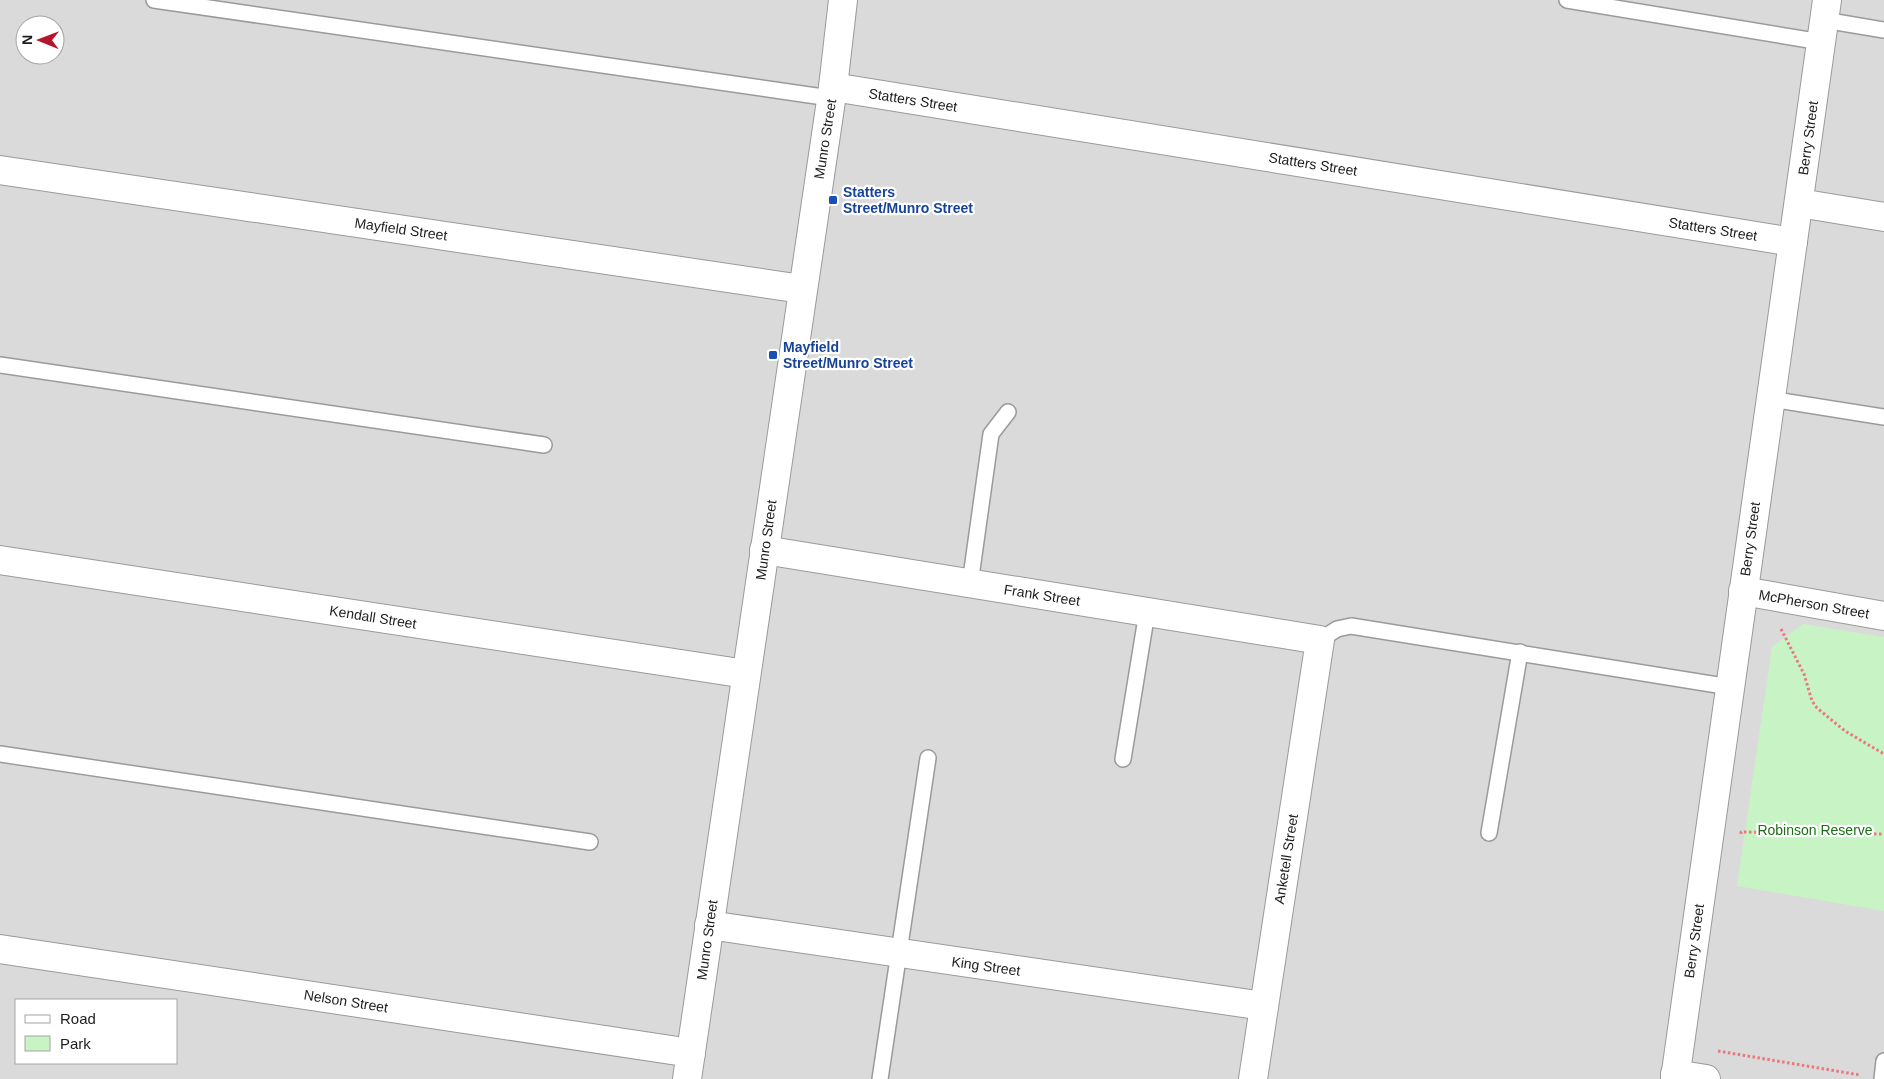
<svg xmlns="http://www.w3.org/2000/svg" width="1884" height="1079" font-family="Arial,sans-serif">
  <rect width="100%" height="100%" fill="#ede9e4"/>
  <path fill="#dbdada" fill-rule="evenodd" d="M0 0H1884V1079H0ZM25 25H55V55H25ZM16 1000H176V1063H16Z"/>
  <polygon fill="#c8f3c5" points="1803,624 1884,637 1884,911 1737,886 1772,647"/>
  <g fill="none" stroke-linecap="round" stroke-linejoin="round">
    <g stroke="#9a9a9a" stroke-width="18">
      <g id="service">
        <polyline points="154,0 830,98"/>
        <polyline points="1567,0 1821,42"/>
        <polyline points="1824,20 1884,30"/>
        <polyline points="0,365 544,445"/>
        <polyline points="1770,399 1884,417"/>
        <polyline points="970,584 991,434 1008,412"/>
        <polyline points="1320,640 1337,629 1351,626 1730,687"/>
        <polyline points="0,754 590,842"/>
        <polyline points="1123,759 1147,612"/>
        <polyline points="1489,833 1520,652"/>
        <polyline points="880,1079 928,758"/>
        <polyline points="1882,1079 1884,1061"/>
      </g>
    </g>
    <g stroke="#9a9a9a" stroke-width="30">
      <g id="minor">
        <polyline points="833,87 1793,242"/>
        <polyline points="0,170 802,289"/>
        <polyline points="1799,203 1884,217"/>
        <polyline points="764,550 1320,640 1253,1079"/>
        <polyline points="0,560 746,674"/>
        <polyline points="1743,591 1884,616"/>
        <polyline points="709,925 1264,1006"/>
        <polyline points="0,949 691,1053"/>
        <polyline points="1675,1074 1706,1079"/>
        <polyline points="1675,1079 1827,0"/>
      </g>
    </g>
    <g stroke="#9a9a9a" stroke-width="30">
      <polyline id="tertiary" points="687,1079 833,87 843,0"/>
    </g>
    <g stroke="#ea787d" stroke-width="3" stroke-dasharray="2.5 2.5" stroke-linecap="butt">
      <polyline points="1781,629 1804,674 1812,701 1817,708 1845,731 1884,754"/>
      <polyline points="1741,834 1741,832 1884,834"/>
      <polyline points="1718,1051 1860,1075"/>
    </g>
    <use href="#service" stroke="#fff" stroke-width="15"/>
    <use href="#minor" stroke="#fff" stroke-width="28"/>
    <use href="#tertiary" stroke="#fff" stroke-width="28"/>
  </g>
  <g fill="#1a4fb4" stroke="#fff" stroke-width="2">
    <rect x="828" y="195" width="10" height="10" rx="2.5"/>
    <rect x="768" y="350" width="10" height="10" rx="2.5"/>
  </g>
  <g text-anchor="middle" stroke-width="4.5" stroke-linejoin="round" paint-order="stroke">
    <g font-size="14" fill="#1d1d1d" stroke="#fff">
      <text transform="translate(913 100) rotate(9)" y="5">Statters Street</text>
      <text transform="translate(1808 138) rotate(-82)" y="5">Berry Street</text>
      <text transform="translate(825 139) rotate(-81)" y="5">Munro Street</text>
      <text transform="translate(1313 164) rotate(9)" y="5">Statters Street</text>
      <text transform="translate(401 229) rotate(8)" y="5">Mayfield Street</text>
      <text transform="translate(1713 229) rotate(9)" y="5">Statters Street</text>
      <text transform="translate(1750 539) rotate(-82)" y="5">Berry Street</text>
      <text transform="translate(766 540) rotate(-82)" y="5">Munro Street</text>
      <text transform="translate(1042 595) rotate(9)" y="5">Frank Street</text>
      <text transform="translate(1814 604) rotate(10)" y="5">McPherson Street</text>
      <text transform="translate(373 617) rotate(9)" y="5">Kendall Street</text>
      <text transform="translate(1286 859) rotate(-81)" y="5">Anketell Street</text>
      <text transform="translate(707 940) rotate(-82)" y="5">Munro Street</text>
      <text transform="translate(1694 941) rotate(-82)" y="5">Berry Street</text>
      <text transform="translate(986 966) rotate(8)" y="5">King Street</text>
      <text transform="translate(346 1001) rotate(9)" y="5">Nelson Street</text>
    </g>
    <g font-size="14" font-weight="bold" fill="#164399" stroke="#fff" text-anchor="start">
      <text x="843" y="197">Statters<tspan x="843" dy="16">Street/Munro Street</tspan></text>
      <text x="783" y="352">Mayfield<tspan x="783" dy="16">Street/Munro Street</tspan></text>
    </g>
    <g font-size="14" fill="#1c6f17" stroke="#fff">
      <text x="1815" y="835">Robinson Reserve</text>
    </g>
  </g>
  <rect x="15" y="999" width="162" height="65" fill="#ffffff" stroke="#a5a5a5"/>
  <rect x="25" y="1015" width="25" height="8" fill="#ffffff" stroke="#a5a5a5"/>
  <text x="60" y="1024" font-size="15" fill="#1d1d1d">Road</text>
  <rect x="25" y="1036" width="25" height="15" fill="#c8f3c5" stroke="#a5a5a5"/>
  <text x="60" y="1049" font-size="15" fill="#1d1d1d">Park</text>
  <g transform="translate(40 40) rotate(271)"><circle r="24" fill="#ffffff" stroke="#a5a5a5"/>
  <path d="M0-4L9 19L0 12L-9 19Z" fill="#b5162c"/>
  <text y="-8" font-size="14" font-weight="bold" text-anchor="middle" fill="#1d1d1d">N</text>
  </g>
</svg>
